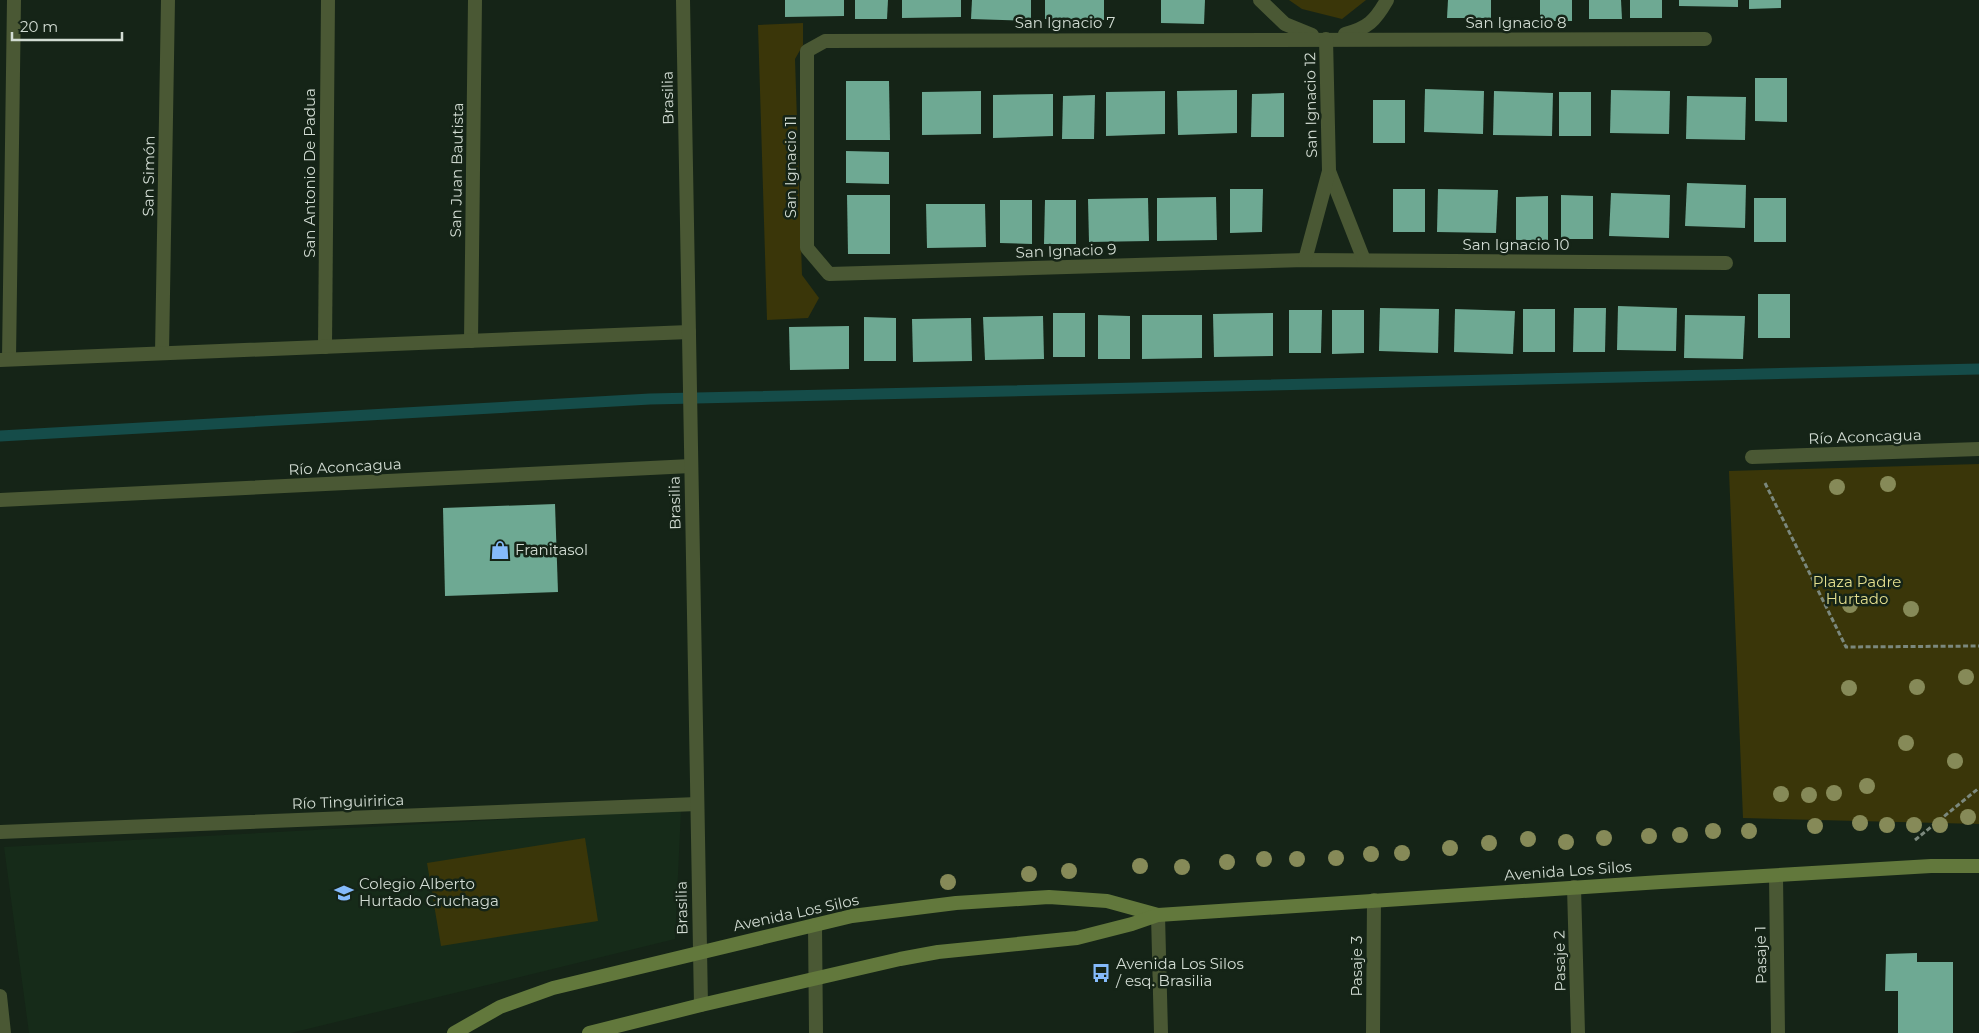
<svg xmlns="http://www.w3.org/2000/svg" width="1979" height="1033" font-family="Montserrat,sans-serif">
  <rect width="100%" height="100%" fill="#152417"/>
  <polygon fill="#162b19" points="681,810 675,939 291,1033 29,1033 4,847"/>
  <g fill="#3a3609">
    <polygon points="1289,0 1366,0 1342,19 1302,9"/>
    <polygon points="803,23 803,45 795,59 802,275 819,298 808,318 767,320 758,25"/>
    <polygon points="1979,464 1979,824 1743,818 1729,471"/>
    <polygon points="585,838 598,921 441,946 427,863"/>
  </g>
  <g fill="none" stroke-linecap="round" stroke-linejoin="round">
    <polyline stroke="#154c49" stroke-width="11" points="0,436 650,399 1979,369"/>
  </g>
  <g fill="#6ea993">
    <polygon points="785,0 844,0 844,16 785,17"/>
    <polygon points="855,0 888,0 887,19 855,19"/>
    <polygon points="902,0 961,0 961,17 902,18"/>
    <polygon points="972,0 1031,0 1031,21 971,19"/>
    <polygon points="1045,0 1104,0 1104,20 1045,19"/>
    <polygon points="1161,0 1205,0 1204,24 1161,23"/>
    <polygon points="1448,0 1491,0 1491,18 1447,18"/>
    <rect x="1540" y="0" width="32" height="21"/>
    <polygon points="1589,0 1621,0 1622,19 1589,19"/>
    <rect x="1630" y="0" width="32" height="18"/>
    <polygon points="1679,0 1738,0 1738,7 1679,6"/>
    <polygon points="1749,0 1781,0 1781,8 1749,9"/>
    <polygon points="1755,78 1787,78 1787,122 1755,121"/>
    <polygon points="846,81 889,81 890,140 846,140"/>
    <polygon points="1425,89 1484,91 1483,134 1424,132"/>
    <polygon points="1237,90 1237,133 1178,135 1177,91"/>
    <polygon points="1611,90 1670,91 1669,134 1610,133"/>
    <polygon points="981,91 981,134 922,135 922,92"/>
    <polygon points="1165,91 1165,134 1106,136 1106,92"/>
    <polygon points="1494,91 1553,93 1552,136 1493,135"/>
    <rect x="1559" y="92" width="32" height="44"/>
    <polygon points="1284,93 1284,137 1251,137 1252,94"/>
    <polygon points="1053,94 1053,136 993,138 993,95"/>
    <polygon points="1095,95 1094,139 1062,139 1063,96"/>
    <polygon points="1687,96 1746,97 1745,140 1686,139"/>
    <rect x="1373" y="100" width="32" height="43"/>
    <polygon points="846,151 889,152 889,184 846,183"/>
    <polygon points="1687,183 1746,185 1745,228 1685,226"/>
    <polygon points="1230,189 1263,189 1262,232 1230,233"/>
    <rect x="1393" y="189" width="32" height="43"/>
    <polygon points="1438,189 1498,190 1496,233 1437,232"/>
    <polygon points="1611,193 1670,195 1669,238 1609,236"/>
    <polygon points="847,195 890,195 890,254 848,254"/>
    <polygon points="1561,195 1593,196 1593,239 1561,239"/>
    <polygon points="1548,196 1548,240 1516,240 1516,197"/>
    <polygon points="1216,197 1217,240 1157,241 1157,198"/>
    <polygon points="1148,198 1149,241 1089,242 1088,199"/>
    <rect x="1754" y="198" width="32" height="44"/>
    <polygon points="1000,200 1032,200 1032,244 1000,243"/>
    <polygon points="1045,200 1076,200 1076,244 1044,244"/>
    <polygon points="926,204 985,204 986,247 927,248"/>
    <rect x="1758" y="294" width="32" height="44"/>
    <polygon points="1618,306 1677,308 1676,351 1617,350"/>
    <polygon points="1380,308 1439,309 1438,353 1379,351"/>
    <polygon points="1574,308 1606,308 1605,352 1573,352"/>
    <polygon points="1455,309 1515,311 1513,354 1454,352"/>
    <rect x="1523" y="309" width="32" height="43"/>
    <polygon points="1289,310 1322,310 1321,353 1289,353"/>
    <polygon points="1332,310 1364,310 1364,353 1332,354"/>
    <rect x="1053" y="313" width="32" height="44"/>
    <polygon points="1273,313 1273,356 1214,357 1213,314"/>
    <polygon points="1098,315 1130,316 1130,359 1098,359"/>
    <polygon points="1142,315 1202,315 1202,358 1142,359"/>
    <polygon points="1685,315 1745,316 1743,359 1684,358"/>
    <polygon points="1043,316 1044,359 985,360 983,317"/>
    <polygon points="864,317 896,318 896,361 864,361"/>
    <polygon points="971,318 972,361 913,362 912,319"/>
    <polygon points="849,326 849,369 790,370 789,327"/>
    <polygon points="555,504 558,592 445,596 443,508"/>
    <polygon points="1917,953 1917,962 1953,962 1953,1033 1898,1033 1898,991 1885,991 1886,954"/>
  </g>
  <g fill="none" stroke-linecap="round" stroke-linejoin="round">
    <g stroke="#7b887d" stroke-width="3" stroke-dasharray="5 2.5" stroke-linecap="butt">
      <polyline points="1765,483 1846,647 1979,646"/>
      <polyline points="1915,840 1979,788"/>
    </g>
    <g stroke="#4a5834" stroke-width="14">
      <polyline points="1260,0 1285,24 1312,35"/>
      <path d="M1345 34C1368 28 1375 21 1387 0"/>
      <polyline points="1705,39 825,41 807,51 807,248 829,274 1305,260 1726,263"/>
      <polyline points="1329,171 1364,260"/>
      <polyline points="1305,260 1329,171 1326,39"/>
      <polyline points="471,341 475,0"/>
      <polyline points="325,347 328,0"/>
      <polyline points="162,353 168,0"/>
      <polyline points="9,359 14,0"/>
      <polyline points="0,360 689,332"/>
      <polyline points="1752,457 1979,449"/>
      <polyline points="0,500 691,466"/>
      <polyline points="0,832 697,804"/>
      <polyline points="1776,876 1778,1033"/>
      <polyline points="1574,887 1578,1033"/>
      <polyline points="1158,915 1161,1033"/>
      <polyline points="0,996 4,1033"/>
      <polyline points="1373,1033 1374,900"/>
    </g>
    <g stroke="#4a5834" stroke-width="14">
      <polyline points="683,0 701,1005"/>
      <polyline points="815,925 816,1033"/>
    </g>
    <g stroke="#62783c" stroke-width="14">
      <polyline points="454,1033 500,1007 553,988 852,916 956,903 1049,897 1107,901 1158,915"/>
      <polyline points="589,1033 701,1005 900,959 938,952 1077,938 1132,924 1158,915 1661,882 1931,866 1979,866"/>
    </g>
  </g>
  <g fill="#868a58">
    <circle cx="1888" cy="484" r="8"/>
    <circle cx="1837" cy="487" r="8"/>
    <circle cx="1850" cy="605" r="8"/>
    <circle cx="1911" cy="609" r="8"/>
    <circle cx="1966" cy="677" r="8"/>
    <circle cx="1917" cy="687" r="8"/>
    <circle cx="1849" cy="688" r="8"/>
    <circle cx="1906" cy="743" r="8"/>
    <circle cx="1955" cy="761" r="8"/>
    <circle cx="1867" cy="786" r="8"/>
    <circle cx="1834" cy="793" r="8"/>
    <circle cx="1781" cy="794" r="8"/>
    <circle cx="1809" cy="795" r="8"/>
    <circle cx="1968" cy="817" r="8"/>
    <circle cx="1860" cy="823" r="8"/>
    <circle cx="1887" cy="825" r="8"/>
    <circle cx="1914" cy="825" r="8"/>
    <circle cx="1940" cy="825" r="8"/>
    <circle cx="1815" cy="826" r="8"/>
    <circle cx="1713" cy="831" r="8"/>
    <circle cx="1749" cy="831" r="8"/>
    <circle cx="1680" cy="835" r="8"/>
    <circle cx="1649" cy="836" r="8"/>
    <circle cx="1604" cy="838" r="8"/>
    <circle cx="1528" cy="839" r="8"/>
    <circle cx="1566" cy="842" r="8"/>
    <circle cx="1489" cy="843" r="8"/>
    <circle cx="1450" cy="848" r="8"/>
    <circle cx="1402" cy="853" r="8"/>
    <circle cx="1371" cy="854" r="8"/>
    <circle cx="1336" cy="858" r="8"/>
    <circle cx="1264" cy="859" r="8"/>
    <circle cx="1297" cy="859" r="8"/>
    <circle cx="1227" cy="862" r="8"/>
    <circle cx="1140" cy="866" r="8"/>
    <circle cx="1182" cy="867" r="8"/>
    <circle cx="1069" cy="871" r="8"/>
    <circle cx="1029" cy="874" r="8"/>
    <circle cx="948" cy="882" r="8"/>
  </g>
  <defs>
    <g id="shop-bare" transform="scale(1.5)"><path d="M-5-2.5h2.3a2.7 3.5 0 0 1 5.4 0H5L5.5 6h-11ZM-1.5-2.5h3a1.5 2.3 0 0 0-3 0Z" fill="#85bbfb" stroke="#152417" stroke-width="2.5" paint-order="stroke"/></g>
    <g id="school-bare" transform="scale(1.5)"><path d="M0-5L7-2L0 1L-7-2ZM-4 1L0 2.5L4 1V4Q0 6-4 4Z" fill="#85bbfb" stroke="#152417" stroke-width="2.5" paint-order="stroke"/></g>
    <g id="bus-bare" transform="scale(1.5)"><path d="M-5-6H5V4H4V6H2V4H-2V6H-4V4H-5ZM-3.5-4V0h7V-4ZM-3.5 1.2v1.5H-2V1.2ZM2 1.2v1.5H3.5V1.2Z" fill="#85bbfb" stroke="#152417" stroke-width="2.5" paint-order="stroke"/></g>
  </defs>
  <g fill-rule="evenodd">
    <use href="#shop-bare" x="500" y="550"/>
    <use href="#school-bare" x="344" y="893"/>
    <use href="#bus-bare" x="1101" y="973"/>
  </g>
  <g text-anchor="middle" stroke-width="5" stroke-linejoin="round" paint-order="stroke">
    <g font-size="15" fill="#d2dcd3" stroke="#152417">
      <text x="1065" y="28">San Ignacio 7</text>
      <text x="1516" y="28">San Ignacio 8</text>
      <text transform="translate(668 98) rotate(-91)" y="5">Brasilia</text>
      <text transform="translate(1311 105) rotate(-91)" y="5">San Ignacio 12</text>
      <text transform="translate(791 167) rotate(-90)" y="5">San Ignacio 11</text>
      <text transform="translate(457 170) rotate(-89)" y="5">San Juan Bautista</text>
      <text transform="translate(310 173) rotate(-90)" y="5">San Antonio De Padua</text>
      <text transform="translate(149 176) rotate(-89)" y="5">San Simón</text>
      <text x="1516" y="250">San Ignacio 10</text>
      <text transform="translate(1066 251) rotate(-2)" y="5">San Ignacio 9</text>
      <text transform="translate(1865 437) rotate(-2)" y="5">Río Aconcagua</text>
      <text transform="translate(345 467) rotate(-3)" y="5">Río Aconcagua</text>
      <text transform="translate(675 503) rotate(-91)" y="5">Brasilia</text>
      <text transform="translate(348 802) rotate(-2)" y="5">Río Tinguiririca</text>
      <text transform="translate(1568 871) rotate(-4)" y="5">Avenida Los Silos</text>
      <text transform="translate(682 908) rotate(-91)" y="5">Brasilia</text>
      <text transform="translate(796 913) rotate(-12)" y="5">Avenida Los Silos</text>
      <text transform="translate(1761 955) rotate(-91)" y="5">Pasaje 1</text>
      <text transform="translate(1560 961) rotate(-91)" y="5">Pasaje 2</text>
      <text transform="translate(1357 966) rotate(-90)" y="5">Pasaje 3</text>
    </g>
    <g font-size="15" fill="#d2dcd3" stroke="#152417" text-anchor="start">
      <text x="515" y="555">Franitasol</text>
      <text x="359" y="889">Colegio Alberto<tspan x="359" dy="17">Hurtado Cruchaga</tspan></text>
      <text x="1116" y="969">Avenida Los Silos<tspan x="1116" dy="17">/ esq. Brasilia</tspan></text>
    </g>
    <g font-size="15" fill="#e3de8e" stroke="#152417">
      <text x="1857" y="587">Plaza Padre<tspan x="1857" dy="17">Hurtado</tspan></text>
    </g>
  </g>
  <path d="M12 32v8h110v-8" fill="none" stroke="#d2dcd3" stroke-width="2.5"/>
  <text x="20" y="32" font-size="15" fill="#d2dcd3" stroke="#152417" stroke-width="4" paint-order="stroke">20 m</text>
</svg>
